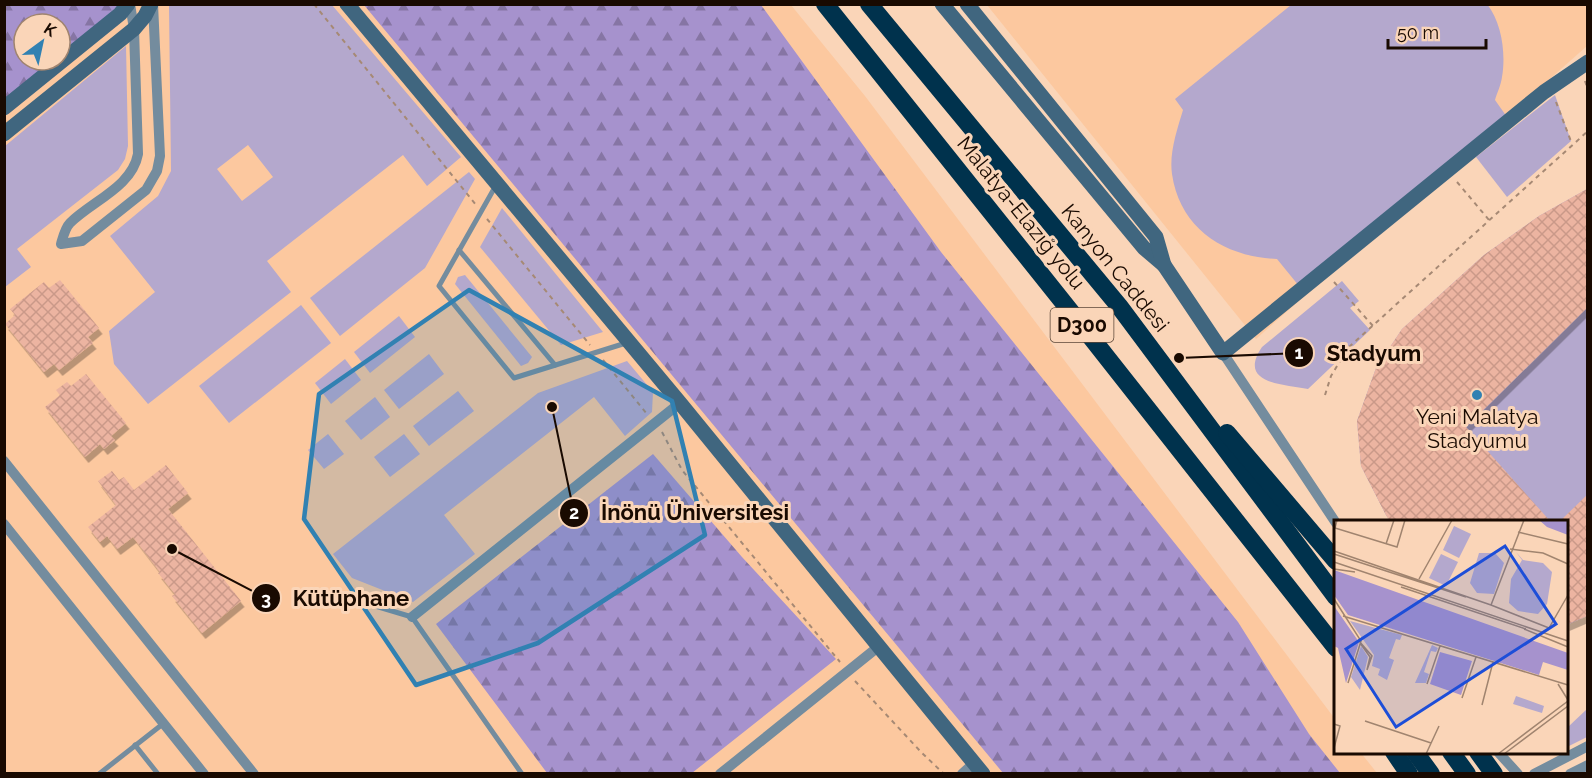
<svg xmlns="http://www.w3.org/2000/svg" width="1592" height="778" font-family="Raleway,sans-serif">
  <defs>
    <pattern id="forest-firs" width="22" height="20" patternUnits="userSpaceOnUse" patternTransform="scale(1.5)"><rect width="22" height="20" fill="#a692cd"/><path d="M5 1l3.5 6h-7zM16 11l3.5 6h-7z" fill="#8675a4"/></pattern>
    <pattern id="building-cross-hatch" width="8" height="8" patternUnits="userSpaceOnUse" patternTransform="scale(1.5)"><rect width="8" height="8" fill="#ecb4a1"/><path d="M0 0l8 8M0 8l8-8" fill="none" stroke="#ca9989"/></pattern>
    <filter id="shadow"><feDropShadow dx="3.5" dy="6" stdDeviation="0" flood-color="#0004"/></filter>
  </defs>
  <rect width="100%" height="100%" fill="#fad5b8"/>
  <g fill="#fcc89f" fill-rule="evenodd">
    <path d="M5 4 791 5 865 96 1335 719 1336 752 1361 753 1377 773 5 774ZM24 24H60V60H24Z"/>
    <polygon points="987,5 1587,5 1587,46 1256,339"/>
  </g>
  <g fill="#b4a8cd" fill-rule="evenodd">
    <path d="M1487 4C1502 23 1506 54 1502 77 1501 85 1497 93 1495 100L1507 117 1299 286 1277 259C1225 257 1180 229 1172 174 1169 153 1177 130 1183 110L1175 99 1291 5Z"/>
    <path d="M169 5H332L461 157 427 186 403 155 267 261 291 292 148 404 114 364 109 331 155 292 110 236 158 196 171 171ZM248 145 273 177 242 201 217 169Z"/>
    <polygon points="126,46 128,146 125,159 118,170 17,249 31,267 5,287 5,146"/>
    <polygon points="1555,95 1571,141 1507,197 1476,157"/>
    <polygon points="469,172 475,179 425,268 340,336 310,298"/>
    <polygon points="1587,189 1587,616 1567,625 1566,522 1391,521 1386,515 1361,466 1357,421 1376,368 1402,329 1484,255 1539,216"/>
    <polygon points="502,208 603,332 561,345 480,247"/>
    <polygon points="465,275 532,357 528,363 521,366 455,284 458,277"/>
    <path d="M1342 281 1359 301 1350 308 1370 330 1308 389C1283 384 1237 384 1262 347Z"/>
    <polygon points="301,305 331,343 229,423 199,386"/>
    <polygon points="399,316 415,337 370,373 354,352"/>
    <polygon points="429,354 444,374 399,409 384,390"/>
    <polygon points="345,359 361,380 331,404 315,383"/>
    <polygon points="627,361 653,392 652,412 625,436 594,397 444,515 475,554 413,602 352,578 333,554 538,393"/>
    <polygon points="458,391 474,411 429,446 413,426"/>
    <polygon points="375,397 390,417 361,440 345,421"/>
    <polygon points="328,434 344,454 324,469 308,450"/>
    <polygon points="404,434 420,454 390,477 374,457"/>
    <polygon points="1587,709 1587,737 1569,746 1568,727"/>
  </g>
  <g fill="url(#forest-firs)" fill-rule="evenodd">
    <path d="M5 5H124V10L5 107ZM24 24H60V60H24Z"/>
    <polygon points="364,5 761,5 941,252 1238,622 1309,734 1340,773 1003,773"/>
    <polygon points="653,454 742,557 836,659 692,773 547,773 436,624"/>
  </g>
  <g fill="url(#building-cross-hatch)" filter="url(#shadow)">
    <polygon points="1587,189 1587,308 1466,427 1551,522 1391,522 1386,515 1361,466 1357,421 1376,368 1402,329 1484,255 1539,216"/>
    <polygon points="60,280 99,328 88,337 93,343 59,370 54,364 44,372 5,324 15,315 10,309 44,282 49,288"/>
    <polygon points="86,374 126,423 111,436 115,440 104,449 100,444 85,457 45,407 60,395 56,390 67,382 71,386"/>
    <polygon points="166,465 188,493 168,509 241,601 202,633 172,596 175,594 158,573 160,572 133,537 117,549 107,536 100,542 88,527 116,505 98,481 112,471 119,480 124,477 134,490"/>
    <polygon points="1587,495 1587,616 1566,625 1566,522 1559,522"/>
  </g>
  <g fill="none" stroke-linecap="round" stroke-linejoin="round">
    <g stroke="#a68974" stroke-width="2" stroke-dasharray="4.5 4.5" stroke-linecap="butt">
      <polyline points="314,4 476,205"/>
      <polyline points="1585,81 1588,90"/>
      <polyline points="1556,102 1572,144"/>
      <polyline points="1457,182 1489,220"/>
      <polyline points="487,219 590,345"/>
      <polyline points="1334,282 1373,326"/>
      <polyline points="603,360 647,414"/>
      <polyline points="1325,395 1331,376 1348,348 1588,131"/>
      <polyline points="662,432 682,470 840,662"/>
      <polyline points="855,681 921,752 944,774"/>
    </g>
    <g stroke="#748c9e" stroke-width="5">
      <polyline points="495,187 439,286 514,378 626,343"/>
      <polyline points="459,250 555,365"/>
      <polyline points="372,605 412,617 522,774"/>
      <polyline points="135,745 158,774"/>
      <polyline points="99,774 164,723"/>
    </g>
    <g stroke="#748c9e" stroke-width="10">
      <path d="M130 4 134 29 138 154C132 187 92 201 70 223 65 228 63 237 61 244L82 241 146 190 157 171 160 156 153 4"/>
      <polyline points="1223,353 1336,523"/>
      <polyline points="4,461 254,774"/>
      <polyline points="4,524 204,774"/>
      <polyline points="412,617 680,403"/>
      <polyline points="1498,752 1518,774"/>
      <polyline points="720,774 878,647"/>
      <polyline points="962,774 974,763"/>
      <polyline points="1534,774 1588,746"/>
      <polyline points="1570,774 1588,765"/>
    </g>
    <g stroke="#40667f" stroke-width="15">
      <polyline points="347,4 680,403 983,774"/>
      <polyline points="942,4 1144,248 1164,265"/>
      <polyline points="967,4 1156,237 1164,265 1223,353 1544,92 1588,62"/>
      <polyline points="4,108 120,14 128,4"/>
      <polyline points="4,134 134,29 145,16 151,4"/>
    </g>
    <g stroke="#00324d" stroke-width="18">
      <polyline points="825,4 1075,317 1336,648"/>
      <polyline points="869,4 1119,306 1336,597"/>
      <polyline points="1227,433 1336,561"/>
      <polyline points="1394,752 1409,774"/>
      <polyline points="1415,752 1431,774"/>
      <polyline points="1451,752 1467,774"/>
      <polyline points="1478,752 1494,774"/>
    </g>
  </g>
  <path fill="#3181b2" fill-opacity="0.2" stroke="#3181b2" stroke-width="4.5" stroke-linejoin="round" d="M469 290 672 401 705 535 538 643 416 685 304 519 319 394Z"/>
  <circle fill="#3181b2" stroke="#fad5b8" stroke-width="2" cx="1477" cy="395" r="6"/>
  <g text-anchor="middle" stroke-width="6" stroke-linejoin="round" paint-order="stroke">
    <rect fill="#fad5b8" stroke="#5c4738" stroke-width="1.5" x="1050.5" y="308" width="63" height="34" rx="4.5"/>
    <g font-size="20" font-weight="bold" fill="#190a01">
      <text x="1082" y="332">D300</text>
    </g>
    <g font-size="21" fill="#190a01" stroke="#fad5b8">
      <text transform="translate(1021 213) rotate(51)" y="7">Malatya-Elazığ yolu</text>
      <text transform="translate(1115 268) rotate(51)" y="7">Kanyon Caddesi</text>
    </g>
    <g font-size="21" fill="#190a01" stroke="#fad5b8">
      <text x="1477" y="424">Yeni Malatya<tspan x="1477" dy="24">Stadyumu</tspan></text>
    </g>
  </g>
  <g transform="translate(1334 520)">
    <rect width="234" height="234" fill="#fad5b8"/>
    <path d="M120 6 137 14 125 38 109 30ZM182 32 189 40 209 43 218 52 213 84 204 94 184 91 175 83 177 59 188 40ZM145 33H161L170 43 160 74 143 73 136 63ZM107 34 124 42 112 66 95 58ZM16 101 68 115 66 120 62 119 55 138 60 140 53 160 44 155 46 149 38 146 40 135ZM98 125 104 128 102 132 97 131 90 152 95 154 92 163H81ZM27 126 34 137 26 170 17 157ZM182 176 210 186 208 193 179 184Z" fill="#b4a8cd"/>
    <path d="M205 0H234V15L213 7ZM0 50 234 133V150L209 142 205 155 14 95 0 75ZM0 86 25 122 12 163 4 128 0 126ZM106 132 138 141 127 175 96 164Z" fill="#a692cd"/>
    <path fill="none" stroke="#a0846f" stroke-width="1.5" d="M3 0 1 8 63 27 71 0M184 12 234 24M52 24 60 0M176 29 209 33 234 44M0 31 157 85 190 0M0 34 132 77M0 42 234 121M0 49 21 52M85 59 118 0M67 67 192 109M0 79 27 121 14 163M157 85 215 108M9 96 234 165M215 108 234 75M190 109 234 127M25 121 38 136 33 150M26 123 36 137 33 150M93 164 106 126M224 164 234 180M128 178 142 137M148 185 159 142M31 201 97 223M0 204 6 206 0 228M92 234 105 206M164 234 234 181M170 234 234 186"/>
    <path fill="#1d4ed8" fill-opacity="0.15" stroke="#1d4ed8" stroke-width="3" d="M171 26 222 104 62 207 12 129Z"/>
    <rect width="234" height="234" fill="none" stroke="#190a01" stroke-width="3"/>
  </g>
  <path fill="none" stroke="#190a01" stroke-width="2" d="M1179 358L1299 353M552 407L574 513M172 549L266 598"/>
  <g fill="#190a01" stroke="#fad5b8" stroke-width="2">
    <circle cx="1179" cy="358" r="6"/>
    <circle cx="552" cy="407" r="6"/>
    <circle cx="172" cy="549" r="6"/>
    <circle cx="1299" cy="353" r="15"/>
    <circle cx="574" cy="513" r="15"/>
    <circle cx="266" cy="598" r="15"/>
  </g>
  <g font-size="18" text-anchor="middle" font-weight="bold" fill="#fff">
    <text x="1299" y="359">1</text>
    <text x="574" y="519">2</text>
    <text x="266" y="605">3</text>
  </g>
  <g font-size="22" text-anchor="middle" font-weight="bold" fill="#190a01" stroke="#fad5b8" stroke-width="6" stroke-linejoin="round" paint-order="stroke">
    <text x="1374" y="361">Stadyum</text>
    <text x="695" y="520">İnönü Üniversitesi</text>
    <text x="351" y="606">Kütüphane</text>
  </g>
  <rect width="1592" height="778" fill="none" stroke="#190a01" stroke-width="12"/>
  <g transform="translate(42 42) rotate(33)"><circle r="28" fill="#fad5b8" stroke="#a0846f" stroke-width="1.5"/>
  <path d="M0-4.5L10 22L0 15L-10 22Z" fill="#3181b2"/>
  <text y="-9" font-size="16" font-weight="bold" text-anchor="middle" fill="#190a01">K</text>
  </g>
  <path d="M1388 39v9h98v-9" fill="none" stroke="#190a01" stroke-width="3"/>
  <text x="1397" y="39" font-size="18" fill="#190a01" stroke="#fad5b8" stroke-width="4.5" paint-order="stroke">50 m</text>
</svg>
